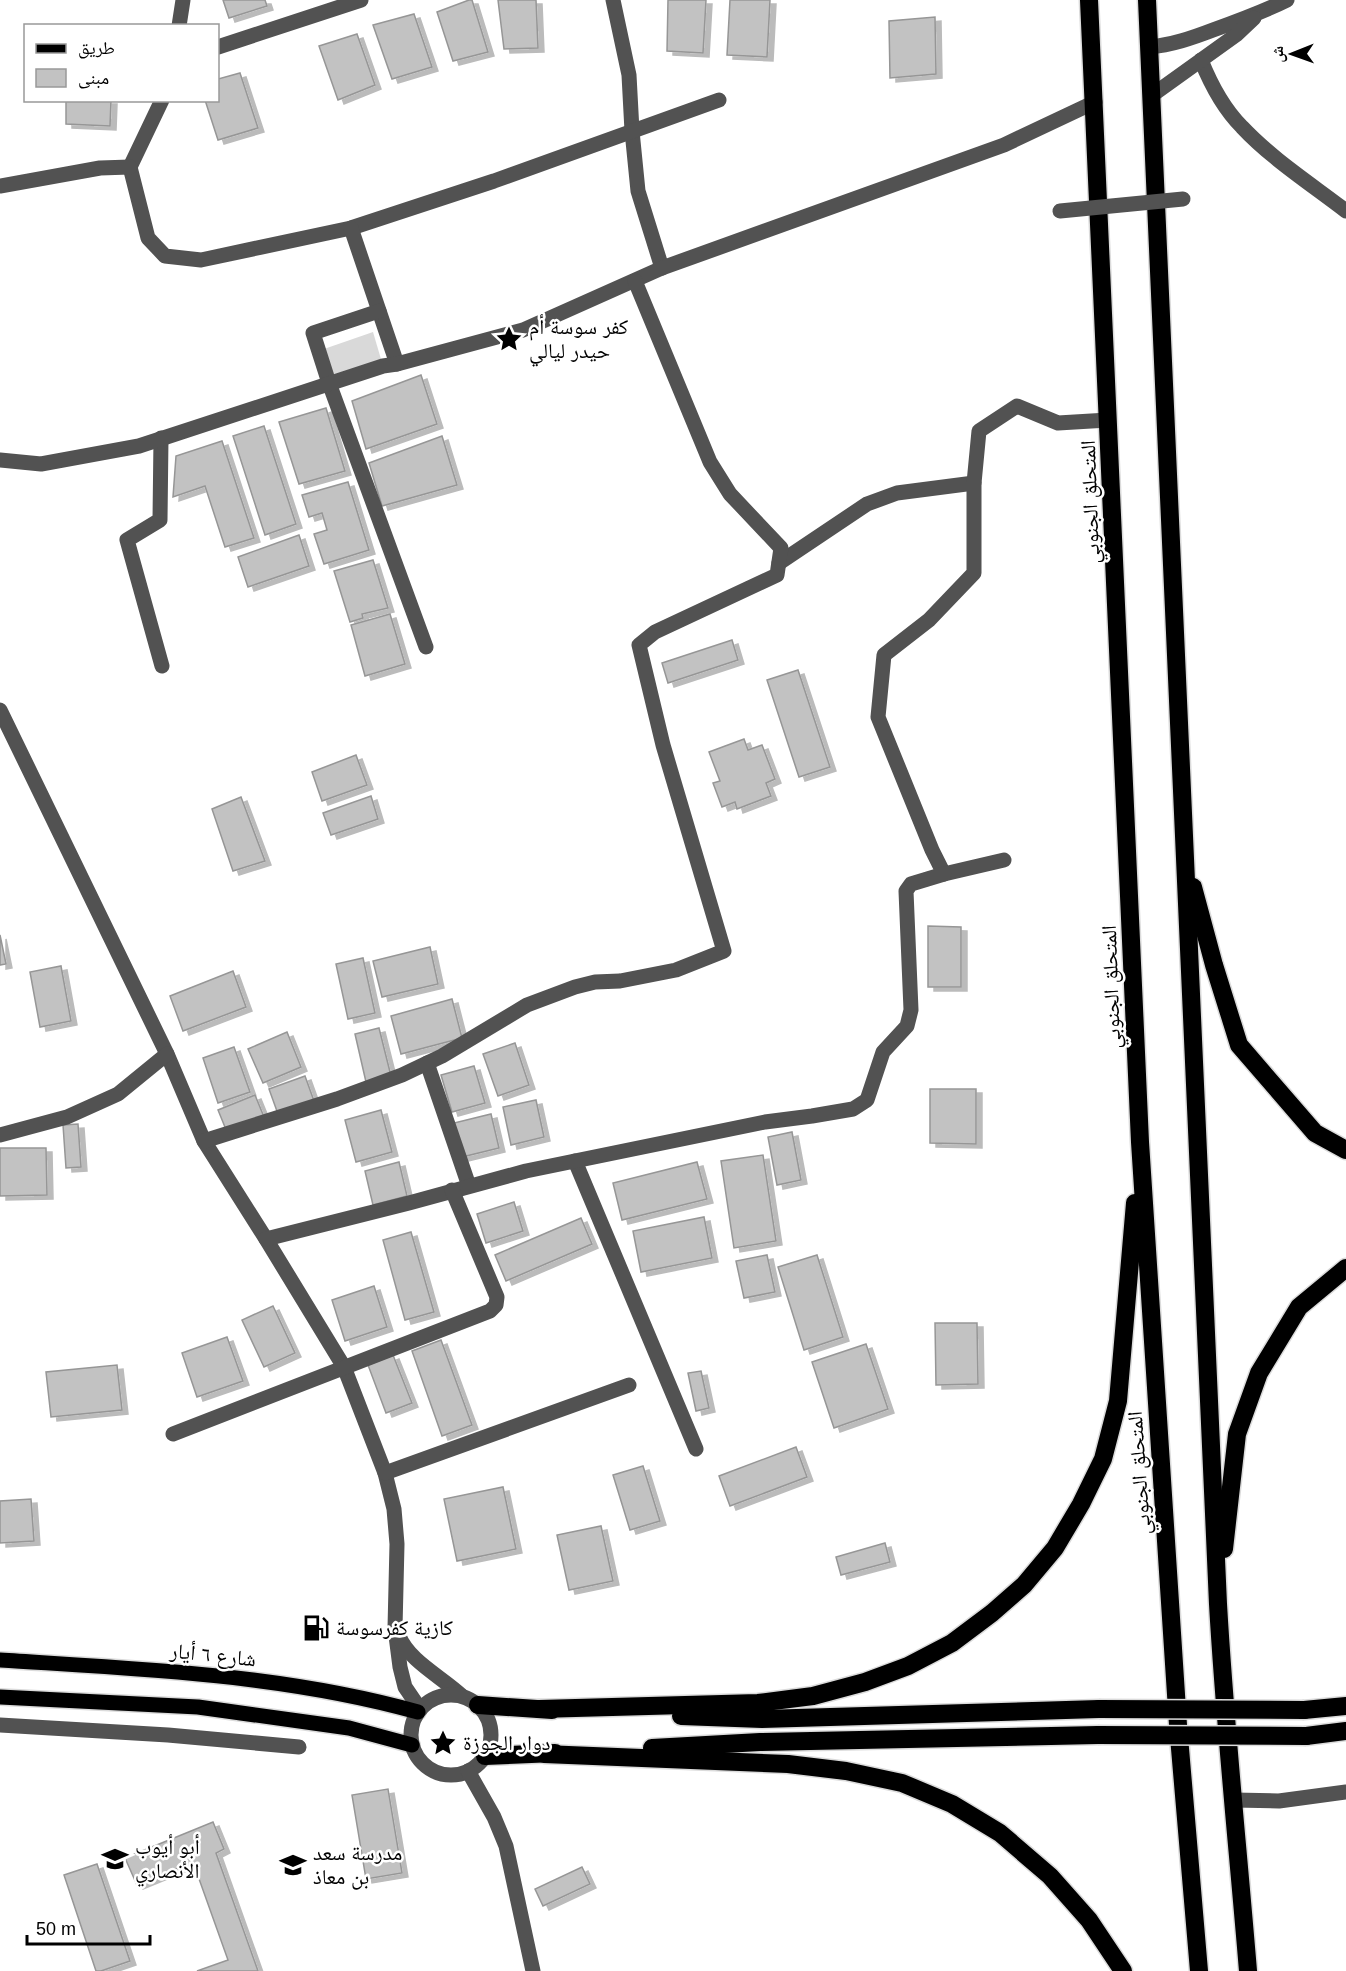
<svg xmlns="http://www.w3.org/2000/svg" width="1346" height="1971" font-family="Arial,'Noto Naskh Arabic',sans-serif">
  <defs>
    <filter id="shadow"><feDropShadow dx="6" dy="4" stdDeviation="0" flood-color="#0004"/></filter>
  </defs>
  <rect width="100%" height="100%" fill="#fff"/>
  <polygon fill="#d9d9d9" points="373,332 383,366 336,381 324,349"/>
  <g fill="#c2c2c2" stroke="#969696" stroke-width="1.5" filter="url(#shadow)">
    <polygon points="223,0 265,0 267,6 229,18"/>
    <polygon points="469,0 472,0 488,52 453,61 437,12"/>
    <polygon points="498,0 536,0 538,48 504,49"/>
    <polygon points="668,0 706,0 703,53 667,51"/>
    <polygon points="730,0 770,0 767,57 727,55"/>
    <polygon points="414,14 432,67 392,79 373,25"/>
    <polygon points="935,17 936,74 890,78 889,21"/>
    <polygon points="357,34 375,85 338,100 319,46"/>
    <polygon points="240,73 258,128 218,140 205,100 218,100 218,79"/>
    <polygon points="66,100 111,100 110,126 66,124"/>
    <polygon points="421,375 437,424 366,449 352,401"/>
    <polygon points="326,408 345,471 299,484 279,422"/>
    <polygon points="264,426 296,524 265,535 233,436"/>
    <polygon points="442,436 457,485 382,506 369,463"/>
    <polygon points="222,441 254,538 225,547 205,486 173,497 176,456"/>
    <polygon points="348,482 369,550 324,564 314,534 327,530 322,513 309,517 302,495"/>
    <polygon points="299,535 309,566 248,587 238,557"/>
    <polygon points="373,560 388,608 362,614 363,618 350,622 334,571"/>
    <polygon points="390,614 405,664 365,676 351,625"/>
    <polygon points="732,640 738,660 668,683 662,663"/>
    <polygon points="798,670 830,767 799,777 767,680"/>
    <polygon points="744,739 748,750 762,745 775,779 766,783 771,796 737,809 735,802 722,807 713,783 720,781 709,752"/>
    <polygon points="356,755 367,785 322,801 312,772"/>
    <polygon points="371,796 378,819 331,835 323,813"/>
    <polygon points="241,797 265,861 233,871 212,809"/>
    <polygon points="928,926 961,927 961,987 928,987"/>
    <polygon points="0,935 6,964 0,965"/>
    <polygon points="430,947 438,984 382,997 373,961"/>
    <polygon points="363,958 375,1013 348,1019 336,964"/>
    <polygon points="61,966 71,1021 40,1027 30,972"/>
    <polygon points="233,971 246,1007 183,1031 170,996"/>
    <polygon points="452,999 462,1038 401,1054 391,1016"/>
    <polygon points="379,1028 391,1076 366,1082 355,1034"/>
    <polygon points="287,1032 301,1067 263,1083 248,1049"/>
    <polygon points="515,1043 529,1085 498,1096 483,1054"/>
    <polygon points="234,1047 250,1092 218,1103 203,1058"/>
    <polygon points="474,1066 485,1103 452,1112 441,1075"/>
    <polygon points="305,1076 314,1101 278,1114 269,1089"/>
    <polygon points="930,1089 976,1089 976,1144 930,1143"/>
    <polygon points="255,1095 264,1117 227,1132 218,1110"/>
    <polygon points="536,1100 544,1137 511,1145 503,1107"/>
    <polygon points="381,1110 392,1152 356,1162 345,1120"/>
    <polygon points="491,1114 499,1148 462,1157 454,1123"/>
    <polygon points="78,1124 81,1167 66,1168 63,1125"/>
    <polygon points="792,1132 801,1180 777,1185 768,1137"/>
    <polygon points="0,1148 46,1148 47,1195 0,1196"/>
    <polygon points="763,1155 776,1241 734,1248 721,1161"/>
    <polygon points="399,1162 407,1196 373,1205 365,1171"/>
    <polygon points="697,1162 707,1199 622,1220 613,1183"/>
    <polygon points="514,1202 523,1231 486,1243 477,1214"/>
    <polygon points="704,1217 712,1258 641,1272 633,1231"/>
    <polygon points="581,1218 592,1244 506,1281 495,1255"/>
    <polygon points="411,1232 434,1312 405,1320 383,1240"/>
    <polygon points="767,1255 775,1292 744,1298 736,1261"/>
    <polygon points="817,1255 843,1337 804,1350 778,1267"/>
    <polygon points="374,1286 387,1327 345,1341 332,1300"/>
    <polygon points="273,1306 295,1353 264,1367 242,1320"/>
    <polygon points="935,1323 977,1323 978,1384 936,1385"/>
    <polygon points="227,1337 243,1381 197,1397 182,1353"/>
    <polygon points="441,1340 472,1425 442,1436 412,1351"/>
    <polygon points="866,1344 888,1409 834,1428 812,1362"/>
    <polygon points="393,1355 412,1403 386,1413 368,1365"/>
    <polygon points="117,1365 122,1410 51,1417 46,1372"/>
    <polygon points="701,1371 709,1408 696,1411 688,1373"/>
    <polygon points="796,1447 807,1477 730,1506 719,1476"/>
    <polygon points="643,1466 660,1521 630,1530 613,1475"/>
    <polygon points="503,1487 516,1549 457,1561 444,1499"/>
    <polygon points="31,1499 34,1541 0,1543 0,1501"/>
    <polygon points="601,1526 613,1581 569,1590 557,1535"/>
    <polygon points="885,1543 890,1562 841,1575 836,1557"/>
    <polygon points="388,1789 402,1873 366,1879 352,1795"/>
    <polygon points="213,1822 224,1849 216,1853 258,1971 197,1971 228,1960 193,1862 137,1885 125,1858"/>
    <polygon points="97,1864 130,1961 101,1971 96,1971 64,1875"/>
    <polygon points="582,1867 590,1884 543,1906 535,1889"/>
  </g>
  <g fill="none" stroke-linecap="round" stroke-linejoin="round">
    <g stroke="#dbdbdb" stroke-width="18">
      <g id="major">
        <path d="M0 1660C140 1669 282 1674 418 1712"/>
        <polyline points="0,1697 198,1707 349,1728 412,1745"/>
      </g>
    </g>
    <g stroke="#dbdbdb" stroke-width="21">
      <g id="highway">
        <polyline points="1089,0 1140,1142 1178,1725 1199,1971"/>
        <path d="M1147 0 1218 1604C1225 1727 1238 1849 1248 1971"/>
        <polyline points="1193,887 1214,965 1239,1045 1315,1133 1346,1150"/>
        <polyline points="1224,1549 1237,1434 1259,1373 1299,1307 1346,1268"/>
        <polyline points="478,1705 552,1710"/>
        <polyline points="539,1709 758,1703 813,1696 865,1682 908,1666 952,1643 992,1613 1024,1585 1055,1548 1081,1504 1103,1459 1118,1401 1135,1203"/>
        <polyline points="1304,1710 1346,1706"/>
        <polyline points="681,1716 762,1719 1099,1709"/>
        <polyline points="1306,1736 1346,1731"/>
        <polyline points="652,1748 760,1742 1098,1735"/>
        <polyline points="544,1754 788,1764 846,1771 902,1783 952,1804 1000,1833 1050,1876 1089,1920 1123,1971"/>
        <polyline points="485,1756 555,1753"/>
      </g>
    </g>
    <g stroke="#525252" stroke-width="15">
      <polyline points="613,0 629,75 632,131 638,191 662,268"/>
      <polyline points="179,26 183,0"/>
      <polyline points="218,47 361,0"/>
      <path d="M1149 47C1172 45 1192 38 1213 30 1238 21 1263 12 1287 0"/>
      <path d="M1201 60C1211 85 1223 108 1242 127 1272 159 1311 184 1346 211"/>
      <polyline points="1151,96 1236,35 1254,18"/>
      <polyline points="162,100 130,167 148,238 165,256 201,260 351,228 494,181 719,100"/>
      <polyline points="0,186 100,168 130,167"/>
      <polyline points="351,228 397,364"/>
      <polyline points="379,311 313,333 329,383 426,647"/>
      <polyline points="161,438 160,520 127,540 162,666"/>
      <polyline points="0,460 41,464 139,446 383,366 397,364 523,330 662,268 1004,145 1095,102"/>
      <polyline points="779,563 867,504 897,493 974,483"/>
      <polyline points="0,710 167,1054 204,1141 266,1239 344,1367 385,1473 394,1509 397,1544 395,1628 400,1667 405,1687 420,1709"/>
      <polyline points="1004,860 944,874 932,850 878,717 884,655 929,620 974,573 974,483 979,431 1017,406 1058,423 1108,420"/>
      <polyline points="427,1063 469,1186"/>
      <polyline points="0,1135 67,1117 118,1094 167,1054"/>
      <polyline points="204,1141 337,1099 402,1075 442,1056 527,1005 575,987 595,982 620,981 676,970 724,951 663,745 639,645 655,632 777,575 781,548 730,494 710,462 635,281"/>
      <polyline points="575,1161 696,1449"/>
      <polyline points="266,1239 409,1203 526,1171 765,1122 812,1116 853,1109 867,1100 883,1052 907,1026 911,1010 906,891 911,884 944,874"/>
      <polyline points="173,1434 490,1311 496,1305 497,1297 452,1190"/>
      <polyline points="385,1473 629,1385"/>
      <path d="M399 1636C409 1661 442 1677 462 1696"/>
      <circle cx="451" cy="1735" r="40"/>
      <polyline points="0,1725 168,1735 299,1747"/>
      <polyline points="468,1771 494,1817 506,1846 533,1971"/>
      <polyline points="1234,1800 1279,1801 1346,1792"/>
    </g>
    <use href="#major" stroke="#000" stroke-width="15"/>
    <use href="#highway" stroke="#000" stroke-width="18"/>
    <g stroke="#dbdbdb" stroke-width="21" stroke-linecap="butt">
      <g id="highway-bridge">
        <polyline points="1099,1709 1304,1710"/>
        <polyline points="1098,1735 1306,1736"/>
      </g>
    </g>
    <polyline stroke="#525252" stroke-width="15" points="1060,211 1183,199"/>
    <use href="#highway-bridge" stroke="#000" stroke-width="18"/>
  </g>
  <defs>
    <g id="sight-bare" transform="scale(2.07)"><path d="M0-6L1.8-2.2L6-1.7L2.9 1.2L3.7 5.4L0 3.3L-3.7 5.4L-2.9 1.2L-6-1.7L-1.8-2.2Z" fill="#000" stroke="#fff" stroke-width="2.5" paint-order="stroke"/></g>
    <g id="fuel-bare" transform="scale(2.07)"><path d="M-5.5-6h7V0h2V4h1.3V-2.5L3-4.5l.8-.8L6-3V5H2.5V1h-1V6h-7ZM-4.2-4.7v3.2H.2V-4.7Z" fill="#000" stroke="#fff" stroke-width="2.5" paint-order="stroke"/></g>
    <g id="school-bare" transform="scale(2.07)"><path d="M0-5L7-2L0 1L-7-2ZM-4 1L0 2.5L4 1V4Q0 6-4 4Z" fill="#000" stroke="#fff" stroke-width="2.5" paint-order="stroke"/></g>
  </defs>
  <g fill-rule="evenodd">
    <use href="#sight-bare" x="509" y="339"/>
    <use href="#fuel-bare" x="316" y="1628"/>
    <use href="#sight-bare" x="443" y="1743"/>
    <use href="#school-bare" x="115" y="1859"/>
    <use href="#school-bare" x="293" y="1865"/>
  </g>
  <g text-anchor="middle" stroke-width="5" stroke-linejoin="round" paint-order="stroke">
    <g font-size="21" fill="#000" stroke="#fff" text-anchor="start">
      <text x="529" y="334">كفر سوسة أم<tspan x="529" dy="24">حيدر ليالي</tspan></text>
      <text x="336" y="1635">كازية كفرسوسة</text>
      <text x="463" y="1750">دوار الجوزة</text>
      <text x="135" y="1854">أبو أيوب<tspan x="135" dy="24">الأنصاري</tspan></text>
      <text x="313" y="1860">مدرسة سعد<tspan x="313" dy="24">بن معاذ</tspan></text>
    </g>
    <g font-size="21" fill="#000" stroke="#fff">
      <text transform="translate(1090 502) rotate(-92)" y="7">المتحلق الجنوبي</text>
      <text transform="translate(1111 987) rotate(-92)" y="7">المتحلق الجنوبي</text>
      <text transform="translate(1139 1473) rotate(-94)" y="7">المتحلق الجنوبي</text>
      <text transform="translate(213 1655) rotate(6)" y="7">شارع ٦ أيار</text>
    </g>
  </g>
  <rect x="24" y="24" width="195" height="78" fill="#ffffff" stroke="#999999" stroke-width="1.5"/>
  <rect x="36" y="44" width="30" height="9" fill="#000000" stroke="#999999" stroke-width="1.5"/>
  <text x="78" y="54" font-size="18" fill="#000000">طريق</text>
  <rect x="36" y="69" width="30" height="18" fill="#c2c2c2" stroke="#999999" stroke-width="1.5"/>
  <text x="78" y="84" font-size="18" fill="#000000">مبنى</text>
  <g transform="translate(1292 54) rotate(269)" stroke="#ffffff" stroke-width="4.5" paint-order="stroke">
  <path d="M0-4.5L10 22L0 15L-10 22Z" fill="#000000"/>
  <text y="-9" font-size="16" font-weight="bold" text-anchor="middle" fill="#000000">ش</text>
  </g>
  <path d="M27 1935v9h123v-9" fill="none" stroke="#000000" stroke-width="3"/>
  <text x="36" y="1935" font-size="18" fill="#000000" stroke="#ffffff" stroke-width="4.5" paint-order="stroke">50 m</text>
</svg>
